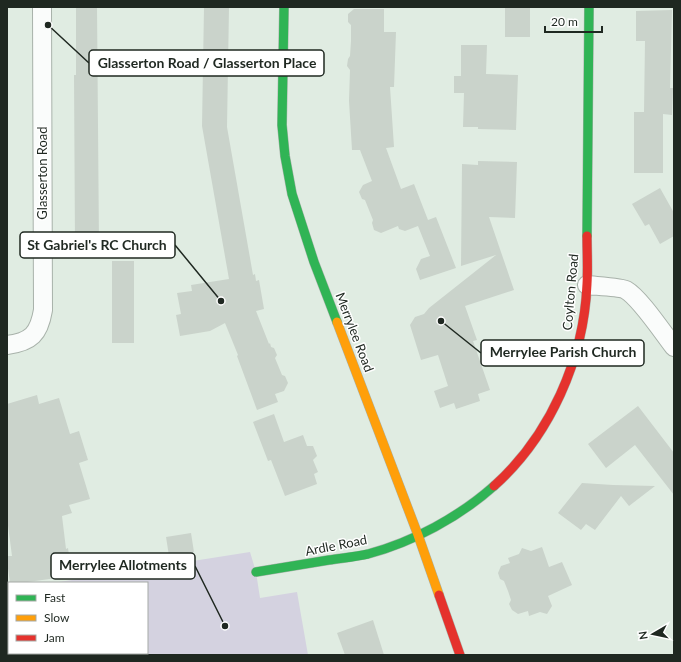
<svg xmlns="http://www.w3.org/2000/svg" width="681" height="662" font-family="Lato,sans-serif">
  <rect width="100%" height="100%" fill="#e0ece2"/>
  <polygon fill="#d4d2e0" points="250,552 256,572 260,598 297,592 308,655 7,655 7,590 9,590 9,653 147,653 147,583 53,583"/>
  <g fill="#cad3cb">
    <polygon points="76,7 97,7 99,245 75,245 74,75 76,75"/>
    <polygon points="204,7 229,7 227,127 253,275 255,274 256,281 259,280 264,309 256,311 269,344 270,343 271,347 274,348 277,355 275,358 282,375 285,376 288,383 284,391 275,394 278,402 257,410 237,356 238,355 225,323 210,331 180,336 176,315 181,314 177,293 192,291 191,285 229,279 202,126"/>
    <rect x="505" y="7" width="25" height="30"/>
    <polygon points="354,9 384,9 384,32 396,32 394,87 390,87 394,147 386,148 401,189 414,184 428,220 436,217 456,268 420,280 416,269 421,259 430,256 418,226 405,231 399,229 398,226 381,233 374,230 372,223 373,220 365,200 362,199 359,192 363,185 372,181 360,150 352,150 349,101 350,70 347,66 348,59 350,56 351,41 351,25 348,22 348,14"/>
    <polygon points="672,10 670,88 673,88 672,115 663,114 663,173 634,173 634,112 644,112 645,41 636,41 636,11"/>
    <polygon points="461,45 487,45 486,74 518,75 516,130 478,129 478,127 463,127 464,93 454,93 454,76 461,76"/>
    <polygon points="478,161 517,162 515,218 489,217 514,290 465,306 477,340 473,341 490,390 478,394 480,401 456,409 454,403 440,408 434,391 448,386 438,355 421,360 410,325 415,317 424,314 429,308 496,255 461,266 462,164 478,165"/>
    <polygon points="660,188 674,213 674,236 660,244 649,224 645,226 632,204"/>
    <rect x="112" y="261" width="22" height="82"/>
    <polygon points="37,395 39,404 59,398 70,434 79,431 88,460 79,463 90,499 69,505 72,513 62,516 66,549 68,548 72,576 20,583 10,583 7,561 7,556 12,556 7,518 7,404"/>
    <polygon points="638,406 674,453 674,495 635,445 606,468 588,444"/>
    <polygon points="274,414 284,442 303,435 307,446 313,446 317,456 313,460 318,472 314,474 317,484 285,496 271,460 268,461 253,422"/>
    <polygon points="582,483 613,485 655,486 629,506 621,496 595,530 586,524 581,530 558,513"/>
    <polygon points="191,533 194,552 169,556 166,537"/>
    <polygon points="542,547 549,567 562,562 572,585 548,596 552,606 547,614 540,612 529,616 528,611 518,614 512,610 509,604 511,600 508,591 504,581 500,579 498,573 501,566 510,563 508,558 519,554 522,548 531,551"/>
    <polygon points="373,620 384,655 345,655 337,633"/>
  </g>
  <g fill="none" stroke-linecap="round" stroke-linejoin="round">
    <g stroke="#a8b2aa" stroke-width="20">
      <g id="street">
        <path d="M587 285C595 286 621 287 626 290 640 298 663 333 674 347"/>
        <path d="M7 345C31 342 39 334 43 310L42 7"/>
      </g>
    </g>
    <g stroke="#a8b2aa" stroke-width="10">
      <g id="fast">
        <polyline points="284,7 282,125 285,156 292,194 314,262 337,322"/>
        <polyline points="587,236 589,7"/>
        <path d="M256 572C280 568 304 564 329 560 342 558 355 557 368 554 413 542 459 517 494 486"/>
      </g>
    </g>
    <g stroke="#a8b2aa" stroke-width="10">
      <polyline id="slow" points="337,322 418,535 439,595"/>
    </g>
    <g stroke="#a8b2aa" stroke-width="10">
      <g id="jam">
        <path d="M494 486C550 436 584 359 587 284 588 268 587 252 587 236"/>
        <polyline points="439,595 460,655"/>
      </g>
    </g>
    <use href="#street" stroke="#fafcfb" stroke-width="18"/>
    <use href="#fast" stroke="#30b455" stroke-width="9"/>
    <use href="#slow" stroke="#ff9f0a" stroke-width="9"/>
    <use href="#jam" stroke="#e5322d" stroke-width="9"/>
  </g>
  <g text-anchor="middle" stroke-width="3" stroke-linejoin="round" paint-order="stroke">
    <g font-size="13" fill="#1f2821" stroke="#fff">
      <text transform="translate(42 173) rotate(-90)" y="5">Glasserton Road</text>
      <text transform="translate(570 292) rotate(-85)" y="5">Coylton Road</text>
      <text transform="translate(355 332) rotate(69)" y="5">Merrylee Road</text>
      <text transform="translate(336 545) rotate(-11)" y="5">Ardle Road</text>
    </g>
  </g>
  <path fill="none" stroke="#1f2821" stroke-width="1.5" d="M48 25L89 63M221 301L175 245M441 321L481 353M225 626L195 566"/>
  <g fill="#1f2821" stroke="#fff" stroke-width="1.5">
    <circle cx="48" cy="25" r="4"/>
    <circle cx="221" cy="301" r="4"/>
    <circle cx="441" cy="321" r="4"/>
    <circle cx="225" cy="626" r="4"/>
  </g>
  <g fill="#fff" stroke="#1f2821" stroke-width="1.5">
    <rect x="89" y="50" width="235" height="26" rx="4"/>
    <rect x="20" y="232" width="155" height="26" rx="4"/>
    <rect x="481" y="340" width="163" height="26" rx="4"/>
    <rect x="51" y="553" width="144" height="26" rx="4"/>
  </g>
  <g font-size="14" text-anchor="middle" font-weight="bold" fill="#1f2821">
    <text x="207" y="68">Glasserton Road / Glasserton Place</text>
    <text x="97" y="250">St Gabriel's RC Church</text>
    <text x="563" y="357">Merrylee Parish Church</text>
    <text x="123" y="570">Merrylee Allotments</text>
  </g>
  <rect width="681" height="662" fill="none" stroke="#1f2821" stroke-width="16"/>
  <rect x="8" y="582" width="140" height="72" fill="#ffffff" stroke="#a5a9a6"/>
  <rect x="16" y="595" width="20" height="6" fill="#30b455" stroke="#a5a9a6"/>
  <text x="44" y="602" font-size="12" fill="#1f2821">Fast</text>
  <rect x="16" y="615" width="20" height="6" fill="#ff9f0a" stroke="#a5a9a6"/>
  <text x="44" y="622" font-size="12" fill="#1f2821">Slow</text>
  <rect x="16" y="635" width="20" height="6" fill="#e5322d" stroke="#a5a9a6"/>
  <text x="44" y="642" font-size="12" fill="#1f2821">Jam</text>
  <g transform="translate(653 634) rotate(261)" stroke="#ffffff" stroke-width="3" paint-order="stroke">
  <path d="M0-3L7 15L0 10L-7 15Z" fill="#1f2821"/>
  <text y="-6" font-size="11" font-weight="bold" text-anchor="middle" fill="#1f2821">N</text>
  </g>
  <path d="M545 26v6h57v-6" fill="none" stroke="#1f2821" stroke-width="2"/>
  <text x="551" y="26" font-size="12" fill="#1f2821" stroke="#ffffff" stroke-width="3" paint-order="stroke">20 m</text>
</svg>
